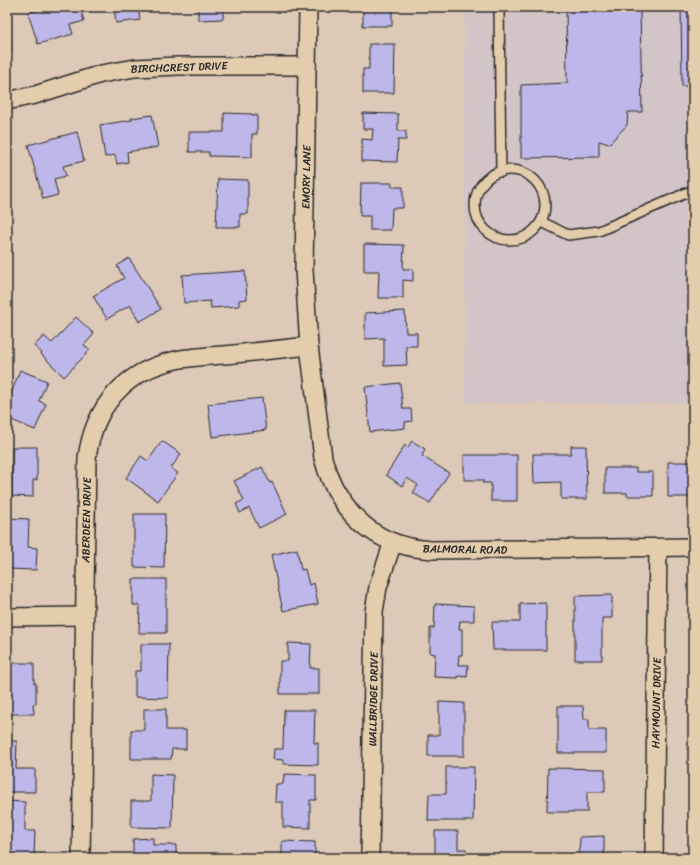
<svg xmlns="http://www.w3.org/2000/svg" width="700" height="865" font-family="Sriracha,sans-serif">
  <rect width="100%" height="100%" fill="#dcc9b8"/>
  <filter id="ink" filterUnits="userSpaceOnUse"><feTurbulence type="fractalNoise" baseFrequency=".025" numOctaves="2"/><feDisplacementMap in="SourceGraphic" scale="8" xChannelSelector="R" yChannelSelector="G"/><feConvolveMatrix kernelMatrix="1 2 1 2 8 2 1 2 1" color-interpolation-filters="sRGB"/></filter>
  <g filter="url(#ink)">
    <rect fill="#d3c4c7" x="465" y="7" width="228" height="396"/>
    <g fill="#beb7e9" stroke="#2b2b2b">
      <polygon points="48,7 80,7 84,21 70,25 73,34 38,44 28,13"/>
      <polygon points="114,7 138,7 140,20 116,23"/>
      <polygon points="198,7 235,7 235,10 223,10 223,19 198,20"/>
      <polygon points="363,7 411,7 392,7 392,26 363,26"/>
      <polygon points="566,7 640,7 642,112 628,112 627,125 609,144 599,141 599,157 521,158 521,85 567,83"/>
      <polygon points="681,7 693,7 693,86 682,86"/>
      <polygon points="7,27 9,27 12,51 7,51"/>
      <polygon points="369,44 395,44 394,93 363,93 363,69 369,69"/>
      <polygon points="224,113 252,114 252,115 257,115 257,134 252,134 252,157 209,156 209,152 189,152 189,132 224,132"/>
      <polygon points="363,113 398,114 398,131 406,131 406,140 398,140 397,162 362,161 362,139 372,140 373,129 363,129"/>
      <polygon points="152,115 158,147 127,152 128,162 117,164 115,155 105,157 100,125 132,120 131,118"/>
      <polygon points="77,132 84,161 63,166 66,176 54,179 58,195 43,199 28,145"/>
      <polygon points="218,179 248,180 248,214 240,214 240,227 216,227"/>
      <polygon points="361,183 392,183 392,187 403,187 403,208 392,208 391,230 370,230 370,216 360,216"/>
      <polygon points="364,244 404,245 403,269 413,269 413,281 403,280 403,298 378,298 379,271 364,271"/>
      <polygon points="129,258 161,309 139,322 130,305 107,319 93,296 124,278 117,266"/>
      <polygon points="245,271 247,299 239,300 239,306 211,308 210,301 184,303 182,275"/>
      <polygon points="405,311 406,333 417,333 417,346 406,346 407,365 384,366 384,338 365,339 365,313"/>
      <polygon points="76,317 94,334 84,345 90,350 64,377 41,354 42,353 34,346 44,336 52,343"/>
      <polygon points="20,370 47,381 39,401 46,404 35,430 7,418 7,404"/>
      <polygon points="400,383 403,409 411,409 412,421 405,422 405,428 370,432 365,387"/>
      <polygon points="262,398 266,430 212,437 208,404"/>
      <polygon points="162,441 181,454 171,468 178,473 158,501 126,478 141,456 148,461"/>
      <polygon points="412,441 425,449 422,456 449,473 430,503 413,493 418,485 407,478 402,486 386,475 405,445 408,447"/>
      <polygon points="571,446 586,446 587,499 561,499 561,482 534,483 533,454 571,454"/>
      <polygon points="12,447 37,447 37,480 33,480 33,497 12,496"/>
      <polygon points="464,455 517,455 517,501 491,501 491,483 482,483 483,480 464,480"/>
      <polygon points="668,462 693,462 693,489 692,489 691,497 668,497"/>
      <polygon points="262,467 270,483 272,482 287,514 259,528 249,508 240,513 236,504 244,500 234,481"/>
      <polygon points="605,468 636,468 636,472 653,472 653,496 627,496 627,493 605,493"/>
      <polygon points="134,514 165,514 164,568 134,567"/>
      <polygon points="7,518 29,519 28,547 37,548 36,570 7,569"/>
      <polygon points="297,549 301,570 305,569 309,585 314,583 318,604 283,611 271,555"/>
      <polygon points="133,579 166,579 166,633 139,633 140,605 133,605"/>
      <polygon points="612,595 612,618 602,618 602,660 575,660 575,596"/>
      <polygon points="546,603 546,650 493,650 492,622 520,622 520,604"/>
      <polygon points="435,604 474,606 474,621 460,621 459,629 462,629 462,655 459,655 458,665 468,665 467,677 458,676 458,678 434,677 435,654 430,653 430,628 434,628"/>
      <polygon points="288,643 311,644 310,668 319,668 319,694 280,694 280,661 288,661"/>
      <polygon points="141,644 169,644 168,698 135,697 135,671 141,671"/>
      <polygon points="7,663 34,663 34,683 36,683 36,704 33,704 34,714 7,714"/>
      <polygon points="439,702 464,703 464,756 428,756 428,735 439,735"/>
      <polygon points="558,706 583,706 584,719 589,719 589,730 606,730 606,753 558,753"/>
      <polygon points="144,709 166,709 166,730 186,730 186,749 172,749 171,759 131,759 131,730 144,730"/>
      <polygon points="284,710 315,710 314,743 318,743 318,765 283,764 283,760 273,759 274,749 283,749"/>
      <polygon points="7,741 17,741 16,769 35,769 35,792 7,792"/>
      <polygon points="446,767 474,767 473,821 428,821 429,794 446,794"/>
      <polygon points="548,768 605,769 605,792 587,792 587,812 547,812"/>
      <polygon points="151,774 173,775 172,828 131,827 131,801 151,801"/>
      <polygon points="284,774 316,775 316,800 310,800 310,828 283,827 283,802 275,802 276,784 283,784"/>
      <polygon points="7,801 25,802 25,831 35,831 34,857 7,857"/>
      <polygon points="435,831 458,831 458,849 466,849 466,858 427,858 427,856 435,856"/>
      <polygon points="604,836 604,858 579,858 580,837"/>
      <polygon points="153,838 153,845 176,845 176,858 133,858 133,839"/>
      <polygon points="282,841 315,842 315,858 282,858"/>
    </g>
    <g fill="none" stroke-linecap="round" stroke-linejoin="round">
      <g stroke="#2b2b2b" stroke-width="12">
        <g id="lane">
          <polyline points="499,7 501,172"/>
          <circle cx="510" cy="205" r="35"/>
          <polyline points="542,222 568,235 599,231 693,190"/>
        </g>
      </g>
      <g stroke="#2b2b2b" stroke-width="20">
        <g id="street">
          <path d="M308 7 304 270 309 346 323 458C333 497 361 534 402 545 411 548 422 549 432 550L693 547"/>
          <polyline points="7,101 35,95 101,74 135,68 178,66 307,66"/>
          <polyline points="7,617 84,616"/>
          <path d="M81 858 87 458C94 406 125 371 176 360 192 357 209 356 225 355 253 352 281 349 309 346"/>
          <polyline points="370,858 374,612 378,587 393,542"/>
          <polyline points="654,858 658,548"/>
        </g>
      </g>
      <use href="#lane" stroke="#e3cdac" stroke-width="9"/>
      <use href="#street" stroke="#e3cdac" stroke-width="17"/>
    </g>
  </g>
  <g text-anchor="middle" stroke-width="4" stroke-linejoin="round" paint-order="stroke">
    <g font-size="11" fill="#2b2b2b" stroke="#e3cdac">
      <text transform="translate(179 67) rotate(-2)" y="4">BIRCHCREST DRIVE</text>
      <text transform="translate(306 177) rotate(-89)" y="4">EMORY LANE</text>
      <text transform="translate(86 520) rotate(-89)" y="4">ABERDEEN DRIVE</text>
      <text transform="translate(465 549) rotate(1)" y="4">BALMORAL ROAD</text>
      <text transform="translate(373 699) rotate(-89)" y="4">WALLBRIDGE DRIVE</text>
      <text transform="translate(656 703) rotate(-89)" y="4">HAYMOUNT DRIVE</text>
    </g>
  </g>
  <rect width="700" height="865" fill="none" stroke="#e3cdac" stroke-width="24"/>
  <rect x="12" y="12" width="676" height="841" fill="none" stroke="#2b2b2b" stroke-width="1.5" filter="url(#ink)"/>
</svg>
